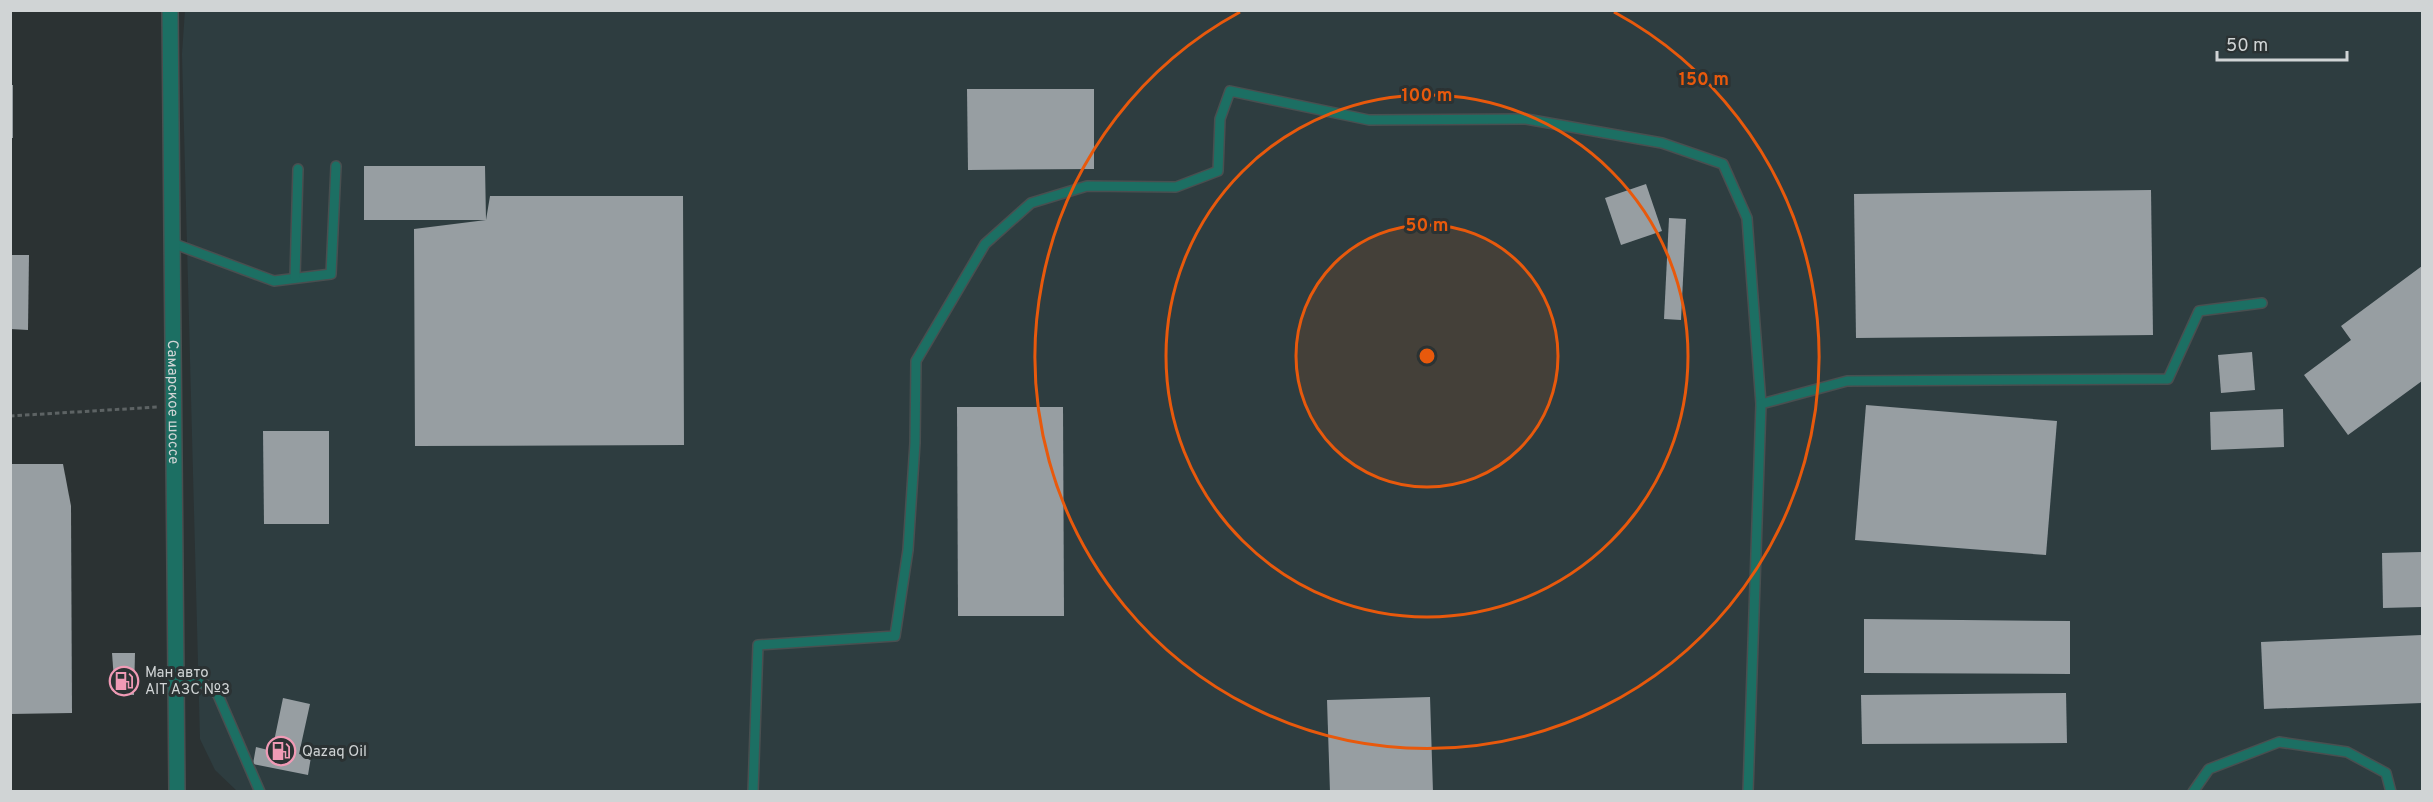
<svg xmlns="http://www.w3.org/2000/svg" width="2433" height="802" font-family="Overpass,sans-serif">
  <rect width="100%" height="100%" fill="#2b3233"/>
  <polygon fill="#2e3d40" points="185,10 2422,11 2422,791 237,791 215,770 200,739 182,54"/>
  <g fill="#979ea2">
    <rect x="10" y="85" width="3" height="53"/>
    <polygon points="967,89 1094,89 1094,169 968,170"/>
    <polygon points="364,166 485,166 486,220 490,196 683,196 684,445 415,446 414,229 486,220 364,220"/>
    <polygon points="1646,184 1662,231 1621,245 1605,198"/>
    <polygon points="2151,190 2153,335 1856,338 1854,194"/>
    <polygon points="1669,218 1686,219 1681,320 1664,319"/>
    <polygon points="10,255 29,255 28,330 10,329"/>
    <polygon points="2422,266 2422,381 2348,435 2304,375 2351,340 2341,326"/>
    <polygon points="2252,352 2255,390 2221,393 2218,355"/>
    <polygon points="1866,405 2057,421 2046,555 1855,540"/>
    <polygon points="957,407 1063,407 1064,616 958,616"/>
    <polygon points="2283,409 2284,447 2211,450 2210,412"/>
    <polygon points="263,431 329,431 329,524 264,524"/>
    <polygon points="10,464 63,464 71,506 72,713 10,714"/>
    <polygon points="2422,552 2422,607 2383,608 2382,553"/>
    <polygon points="1864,619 2070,621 2070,674 1864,673"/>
    <polygon points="2422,635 2422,703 2264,709 2261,642"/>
    <polygon points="112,653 135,653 134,695 115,694"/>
    <polygon points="2066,693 2067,743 1862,744 1861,695"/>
    <polygon points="1430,697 1433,792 1330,792 1327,700"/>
    <polygon points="283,698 310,704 299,754 311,757 308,775 253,764 256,747 272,751"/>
  </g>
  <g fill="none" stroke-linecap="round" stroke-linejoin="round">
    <g stroke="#494f50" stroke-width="12">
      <g id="service">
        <polyline points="172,243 274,281 331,274 336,166"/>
        <polyline points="295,277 298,169"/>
        <polyline points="176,672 210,687 218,695 260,792"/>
        <polyline points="753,792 758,645 895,636 908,550 915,443 916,361 985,244 1031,203 1087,186 1176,187 1218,171 1220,119 1230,91 1369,120 1526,119 1662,143 1723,164 1747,218 1761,404"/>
        <polyline points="1748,792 1761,404 1847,381 2168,379 2199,311 2262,303"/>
        <polyline points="2193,792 2209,769 2279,742 2347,752 2386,773 2391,792"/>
      </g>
    </g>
    <g stroke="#494f50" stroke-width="18">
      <g id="tertiary">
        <path id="s1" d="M170 10 177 792"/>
      </g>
    </g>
    <polyline stroke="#5d6364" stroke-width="3" stroke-dasharray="4.5 3" stroke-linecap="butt" points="10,416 158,407"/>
    <use href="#service" stroke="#1c6f63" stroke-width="9"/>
    <use href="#tertiary" stroke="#1c6f63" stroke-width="15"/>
  </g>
  <circle cx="1427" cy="356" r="131" fill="#e8590c" fill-opacity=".12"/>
  <g fill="none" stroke="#e8590c" stroke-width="3">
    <circle cx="1427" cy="356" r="131"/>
    <circle cx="1427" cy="356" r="261"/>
    <path d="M1614 12A392 392 0 1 1 1240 12"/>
  </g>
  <defs>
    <g id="fuel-ring" transform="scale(1.5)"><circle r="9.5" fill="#2b3233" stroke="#f09ab5" stroke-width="1.5"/><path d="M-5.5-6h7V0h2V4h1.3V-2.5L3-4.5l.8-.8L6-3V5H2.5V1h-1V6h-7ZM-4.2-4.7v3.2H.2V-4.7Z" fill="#f09ab5"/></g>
  </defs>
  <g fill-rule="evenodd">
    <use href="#fuel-ring" x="124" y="681"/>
    <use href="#fuel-ring" x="281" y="751"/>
  </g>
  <g text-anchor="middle" stroke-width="6" stroke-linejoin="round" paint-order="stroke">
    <g font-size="15" fill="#d0d4d5" stroke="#2b3233">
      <text dy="5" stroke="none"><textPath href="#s1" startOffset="392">Самарское шоссе</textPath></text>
    </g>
    <g font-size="15" fill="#d0d4d5" stroke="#2b3233" text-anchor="start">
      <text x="145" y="677">Ман авто<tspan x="145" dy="17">AIT АЗС №3</tspan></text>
      <text x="302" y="756">Qazaq Oil</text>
    </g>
  </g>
  <circle cx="1427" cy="356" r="9" fill="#e8590c" stroke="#2b3233" stroke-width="3"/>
  <g font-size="18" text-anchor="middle" font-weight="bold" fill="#e8590c" stroke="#2b3233" stroke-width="6" stroke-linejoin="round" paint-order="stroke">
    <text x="1704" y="85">150 m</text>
    <text x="1427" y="101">100 m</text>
    <text x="1427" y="231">50 m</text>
  </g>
  <rect width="2433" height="802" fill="none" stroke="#d0d4d5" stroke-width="24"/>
  <path d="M2217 51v9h130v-9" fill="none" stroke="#d0d4d5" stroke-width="3"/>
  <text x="2226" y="51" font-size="18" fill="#d0d4d5" stroke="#2b3233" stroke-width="4.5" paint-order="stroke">50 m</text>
</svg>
